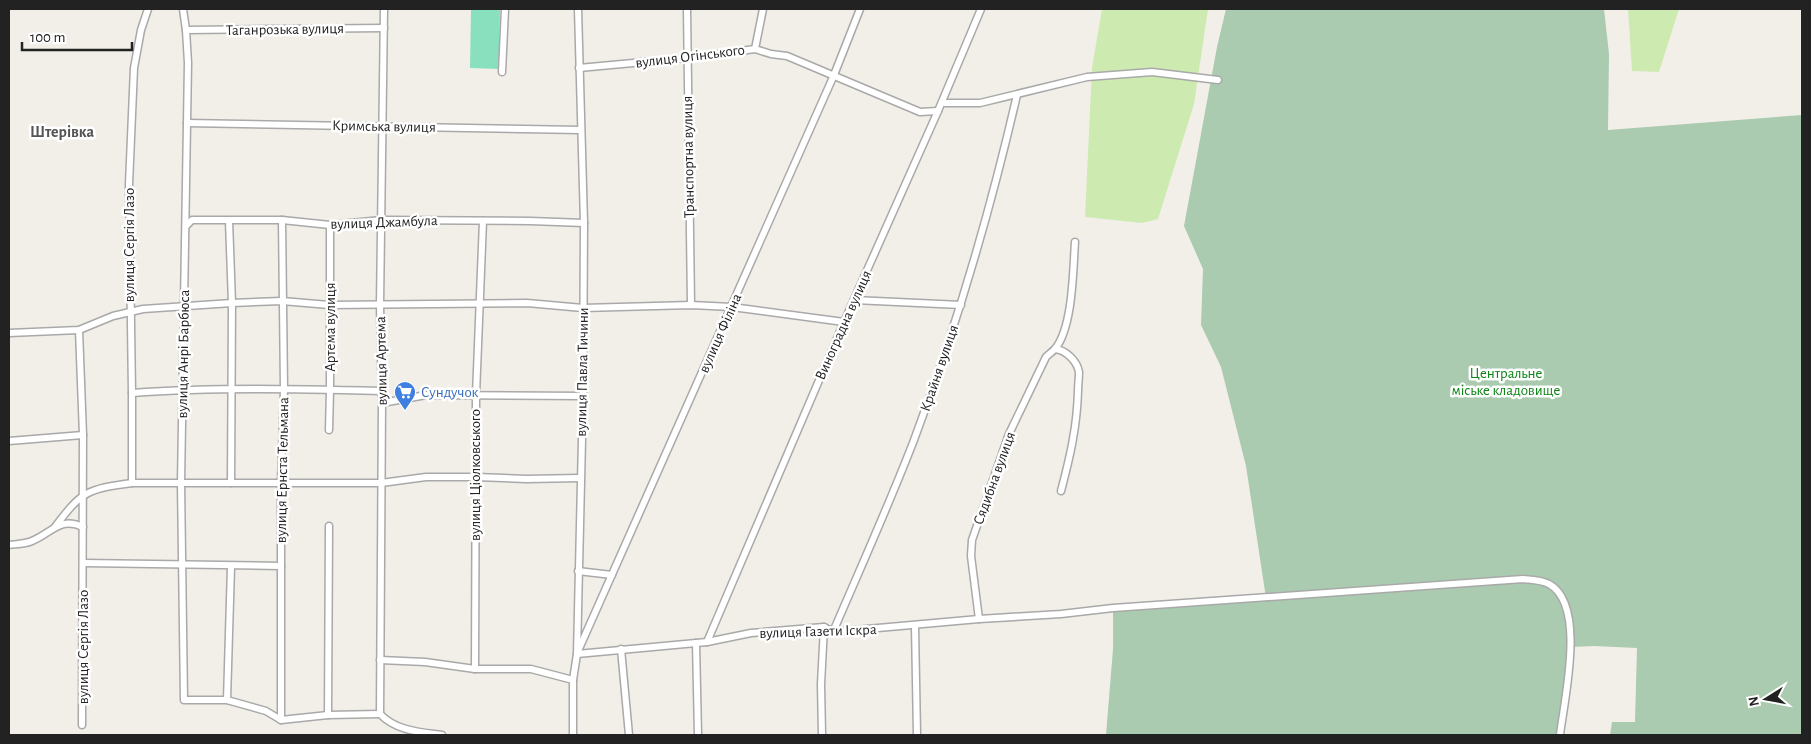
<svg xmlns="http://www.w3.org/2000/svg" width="1811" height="744" font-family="'Alegreya Sans',sans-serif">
  <rect width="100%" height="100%" fill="#f2efe9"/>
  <g fill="#cdebb0">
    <polygon points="1102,9 1208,9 1194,104 1158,219 1142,223 1085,217 1092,68"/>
    <polygon points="1628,9 1679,9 1659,72 1632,71"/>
  </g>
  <polygon fill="#aacbaf" points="1226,9 1604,9 1609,54 1608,130 1802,115 1802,696 1801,735 1610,735 1612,722 1635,722 1637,648 1594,646 1571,647 1560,735 1106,735 1113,649 1113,608 1266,598 1246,466 1221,367 1201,325 1203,269 1184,226 1217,47"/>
  <polygon fill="#88e0be" points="471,9 500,9 499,69 470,68"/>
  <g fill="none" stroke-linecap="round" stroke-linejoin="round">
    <g stroke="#a9a9a9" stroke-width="9">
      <g id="street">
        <polyline points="183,9 186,30 188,63 181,483 184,700 227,700 266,711 281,720 328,715 380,714"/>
        <polyline points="687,9 691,305"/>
        <polyline points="186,30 384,28"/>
        <polyline points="755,49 763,9"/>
        <polyline points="579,68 687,58 755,49 771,54 787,56 920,112 938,111"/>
        <polyline points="502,72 505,9"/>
        <polyline points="942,103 980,103 1087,77 1152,72 1218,80"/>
        <polyline points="187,123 581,130"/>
        <polyline points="229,221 232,303 231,483"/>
        <polyline points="186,226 192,220 282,220 330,225 382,220 530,221 584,223"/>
        <polyline points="854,300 961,305"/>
        <polyline points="79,330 83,435 82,725"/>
        <polyline points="9,333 79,330 113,316 143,309 232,303 282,301 329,305 527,303 583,308 691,305 732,307 844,322"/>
        <path d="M1055 349C1066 350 1077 361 1079 372 1079 378 1078 385 1078 391 1077 427 1070 457 1061 491"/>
        <path d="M132 393C215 387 299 389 382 391"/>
        <polyline points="382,403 426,395 583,396"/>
        <polyline points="329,430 330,390 330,225"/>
        <polyline points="9,441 83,435"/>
        <polyline points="132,483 132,393 129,184 134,68 141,30 148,9"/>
        <path d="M55 527C82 491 87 489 132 483H381L426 477H476L526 479 580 478"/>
        <path d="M9 545C17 544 25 544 32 541 52 533 60 516 83 527"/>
        <polyline points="84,563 281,566"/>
        <polyline points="578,571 612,575"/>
        <path d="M979 619 971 556 972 540 1009 434 1046 357C1049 354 1052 352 1055 349 1073 327 1073 270 1075 242"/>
        <polyline points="915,626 917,735"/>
        <path d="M833 632C860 569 889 505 914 440 956 328 990 212 1017 95"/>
        <polyline points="707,642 844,322 938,111 981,9"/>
        <polyline points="696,643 698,735"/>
        <polyline points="621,649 629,735"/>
        <polyline points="578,651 834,75 860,9"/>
        <path d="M577 654 707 642 751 633 824 627 833 632 979 619 1061 614 1113 608 1523 579C1531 580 1541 580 1549 584 1587 605 1564 700 1560 735"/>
        <polyline points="380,660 425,662 475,669 531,669 573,680"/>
        <polyline points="475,669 476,395 483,221"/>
        <polyline points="227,700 231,567"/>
        <polyline points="380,714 382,403 380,305 384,9"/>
        <path d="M380 714C396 731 420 732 442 735"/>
        <polyline points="328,715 329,526"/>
        <polyline points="281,720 281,483 284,389 282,220"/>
        <polyline points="573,735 573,680 577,654 583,396 584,223 578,9"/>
        <polyline points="822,735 821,684 824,627"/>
      </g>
    </g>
    <use href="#street" stroke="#fff" stroke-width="6"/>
  </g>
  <defs>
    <g id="supermarket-pin" transform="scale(1.125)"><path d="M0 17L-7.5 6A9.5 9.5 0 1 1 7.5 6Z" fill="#3f7fe0" stroke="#fff"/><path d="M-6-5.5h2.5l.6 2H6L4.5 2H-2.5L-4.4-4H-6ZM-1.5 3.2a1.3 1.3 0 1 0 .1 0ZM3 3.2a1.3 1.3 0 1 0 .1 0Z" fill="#fff"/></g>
  </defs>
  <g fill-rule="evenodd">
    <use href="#supermarket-pin" x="405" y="392"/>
  </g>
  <g text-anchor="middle" stroke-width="5" stroke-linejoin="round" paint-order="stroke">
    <g font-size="15" fill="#222" stroke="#fff">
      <text transform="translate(285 29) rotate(-1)" y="5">Таганрозька вулиця</text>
      <text transform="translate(690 56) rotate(-7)" y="5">вулиця Огінського</text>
      <text transform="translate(384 126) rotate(1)" y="5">Кримська вулиця</text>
      <text transform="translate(688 157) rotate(-91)" y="5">Транспортна вулиця</text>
      <text transform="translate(384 222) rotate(-2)" y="5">вулиця Джамбула</text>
      <text transform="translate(129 245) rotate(-90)" y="5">вулиця Сергія Лазо</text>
      <text transform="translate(843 325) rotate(-66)" y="5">Виноградна вулиця</text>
      <text transform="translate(330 327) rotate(-90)" y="5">Артема вулиця</text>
      <text transform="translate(720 333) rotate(-66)" y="5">вулиця Філіна</text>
      <text transform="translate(183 354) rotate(-89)" y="5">вулиця Анрі Барбюса</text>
      <text transform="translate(381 361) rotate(-91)" y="5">вулиця Артема</text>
      <text transform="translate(939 368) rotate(-71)" y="5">Крайня вулиця</text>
      <text transform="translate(582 372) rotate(-89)" y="5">вулиця Павла Тичини</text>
      <text transform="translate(282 470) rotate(-89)" y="5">вулиця Ернста Тельмана</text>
      <text transform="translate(475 475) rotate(-90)" y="5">вулиця Ціолковського</text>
      <text transform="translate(994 478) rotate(-70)" y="5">Сядибна вулиця</text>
      <text transform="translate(818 631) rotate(-2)" y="5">вулиця Газети Іскра</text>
      <text transform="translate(83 647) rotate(-90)" y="5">вулиця Сергія Лазо</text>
    </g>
    <g font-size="15" fill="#0c8416" stroke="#fff">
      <text x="1506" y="378">Центральне<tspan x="1506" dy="17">міське кладовище</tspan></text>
    </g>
    <g font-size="15" fill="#366cbe" stroke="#fff" text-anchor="start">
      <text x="421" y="397">Сундучок</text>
    </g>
    <g font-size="16" font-weight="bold" fill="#555" stroke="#fff">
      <text x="62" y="137">Штерiвка</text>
    </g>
  </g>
  <rect width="1811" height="744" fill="none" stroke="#222222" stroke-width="20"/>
  <g transform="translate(1766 699) rotate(259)" stroke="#ffffff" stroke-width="4" paint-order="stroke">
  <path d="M0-4L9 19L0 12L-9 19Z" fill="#222222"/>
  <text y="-8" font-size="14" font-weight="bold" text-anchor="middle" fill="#222222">N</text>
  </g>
  <path d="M22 42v8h110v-8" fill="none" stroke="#222222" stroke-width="2.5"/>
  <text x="30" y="42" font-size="15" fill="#222222" stroke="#ffffff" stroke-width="4" paint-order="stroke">100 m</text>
</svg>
